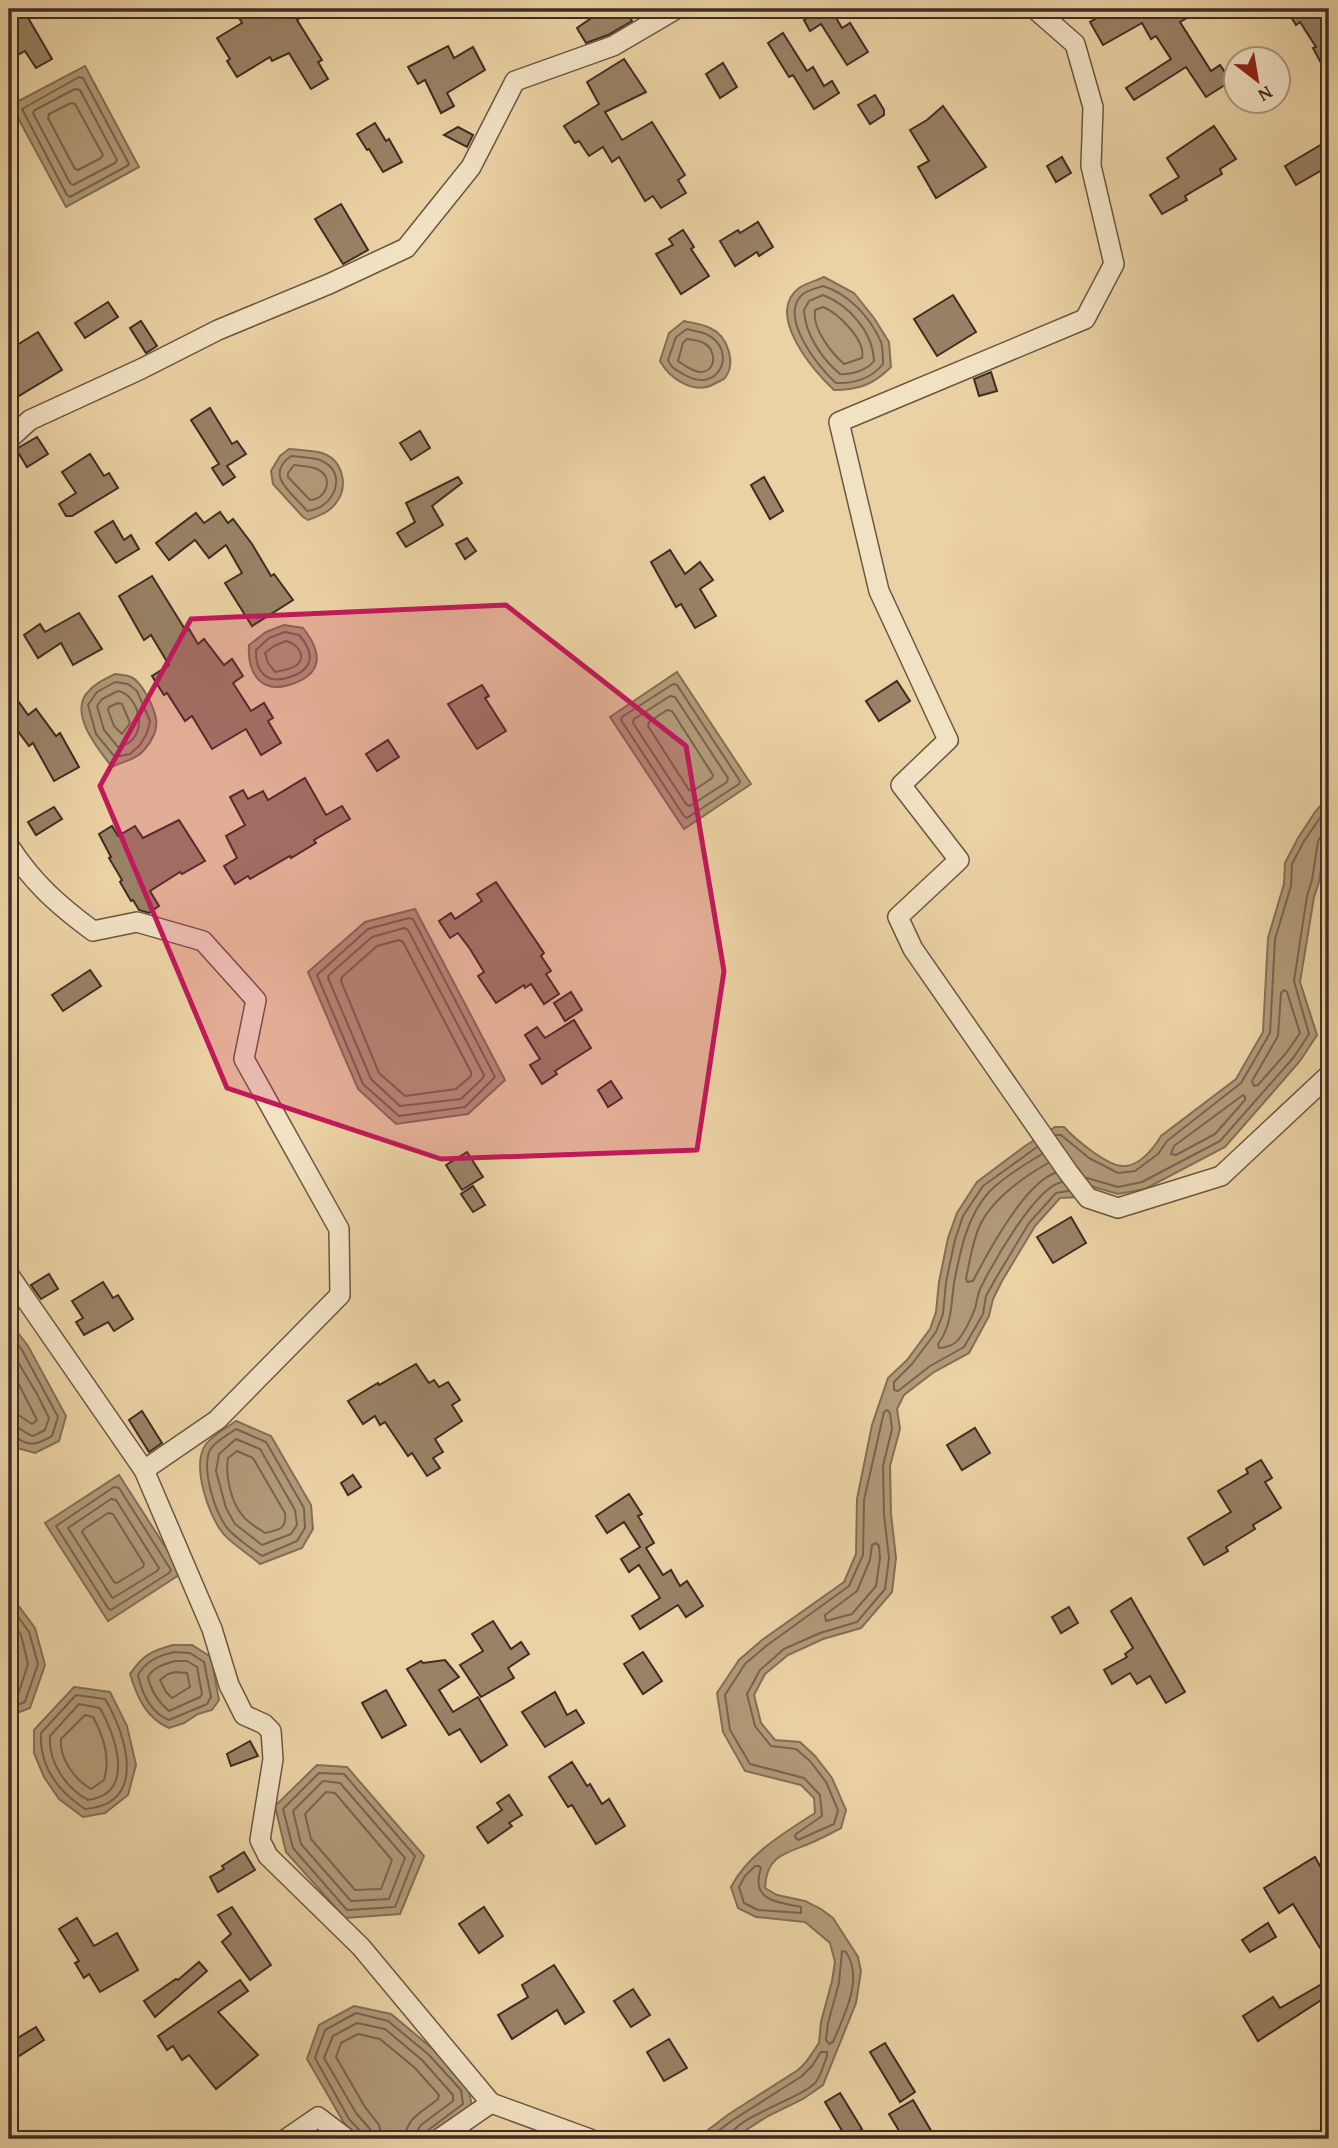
<svg xmlns="http://www.w3.org/2000/svg" width="1338" height="2148" font-family="'Gentium Book Plus',serif">
  <rect width="100%" height="100%" fill="#ebd2a4"/>
  <filter id="stains"><feTurbulence type="fractalNoise" baseFrequency=".00286" numOctaves="4"/><feColorMatrix values="0 0 0 0 .2 0 0 0 0 .09 0 0 0 0 .02 0 0 0 .5 -.17"/></filter>
  <radialGradient id="worn" r=".72"><stop offset=".6" stop-color="#630" stop-opacity="0"/><stop offset="1" stop-color="#630" stop-opacity=".3"/></radialGradient>
  <g fill="#b19a78" stroke="#846e56" stroke-width="2">
    <polygon points="85,66 139,167 66,207 11,105"/>
    <path d="M824 277 854 293 874 318 889 342 891 367C873 385 858 390 834 390 813 371 765 314 799 288 806 283 816 281 824 277Z"/>
    <path d="M684 321C692 323 703 324 710 328 728 336 737 364 724 379 722 380 716 383 714 384 694 395 670 379 660 361L669 333Z"/>
    <path d="M289 449C299 450 312 450 322 453 343 460 349 486 336 503 330 512 318 516 308 520L303 517 273 484 271 471 280 456Z"/>
    <path d="M284 625 303 628C322 652 324 673 292 684 262 695 247 674 249 645L266 632Z"/>
    <polygon points="677,672 751,784 684,829 610,717"/>
    <path d="M115 674C120 675 127 675 131 677 142 682 154 707 156 719 158 729 152 741 145 749 136 760 124 761 112 767 99 750 69 715 87 693 94 684 105 679 115 674Z"/>
    <path d="M1329 796V838L1325 843 1319 882 1314 897 1300 982 1317 1035 1300 1061 1225 1147 1145 1189 1118 1194 1087 1185 1079 1197 1060 1198 1035 1226 1002 1281 993 1299 989 1316 969 1353 934 1372 904 1395 897 1409 900 1429 890 1466 891 1514 896 1558 892 1592 861 1628 823 1639 788 1655 765 1674 754 1695 761 1723 775 1740 800 1742 815 1756 832 1778 846 1810 841 1828C830 1834 818 1840 806 1845 782 1854 766 1858 765 1888L777 1895 805 1901 821 1909 833 1918 858 1957 861 1971 856 2003 823 2085 803 2099 768 2116 732 2139H696L729 2114 798 2070 806 2062 819 2043 821 2022 832 1981 835 1962 830 1943 805 1922 756 1917 738 1908 731 1887C748 1854 784 1833 815 1813L814 1798 801 1785 745 1771 723 1732 717 1693 739 1660 762 1640 844 1582 856 1554 857 1499 872 1425 888 1378 907 1360 930 1329 936 1312 939 1282 948 1238 957 1213 977 1182 1025 1146 1055 1127H1064C1075 1139 1107 1166 1123 1166 1139 1167 1154 1148 1161 1136L1236 1079 1263 1032 1268 938 1284 884 1285 863 1298 838 1315 812Z"/>
    <polygon points="415,909 505,1080 468,1114 396,1124 358,1089 308,972 365,922"/>
    <polygon points="9,1321 28,1346 66,1416 59,1441 35,1453 17,1448 9,1437"/>
    <path d="M236 1421 271 1436 311 1505 313 1529 302 1548 260 1564C250 1555 229 1542 222 1532 208 1514 191 1464 206 1444 214 1434 226 1428 236 1421Z"/>
    <polygon points="119,1475 182,1573 108,1621 45,1523"/>
    <polygon points="9,1593 35,1628 45,1665 30,1708 9,1716"/>
    <path d="M173 1645H192L211 1657 219 1700 212 1710 198 1714 184 1723 169 1728C146 1718 137 1697 130 1674 143 1655 151 1651 173 1645Z"/>
    <polygon points="74,1687 110,1692 127,1726 136,1765 128,1795 105,1813 83,1817 59,1799 44,1777 34,1753 34,1730"/>
    <polygon points="317,1765 347,1767 424,1856 400,1914 345,1918 286,1852 275,1806"/>
    <polygon points="354,2006 391,2014 433,2049 468,2087 472,2106 447,2126 427,2139 358,2139 344,2123 307,2059 319,2025"/>
  </g>
  <g fill="none" stroke-linecap="round" stroke-linejoin="round">
    <g stroke="#78634d" stroke-width="2">
      <polygon points="79,77 83,78 129,164 127,166 70,197 67,195 22,109"/>
      <polygon points="75,89 80,90 117,160 115,163 73,185 70,183 33,113 35,110"/>
      <polygon points="71,103 75,104 103,155 101,158 78,170 75,169 48,118 49,114"/>
      <path d="M823 286C849 294 870 317 881 342 883 348 883 357 883 364 872 378 854 384 836 383 819 368 777 316 803 294 808 290 817 288 823 286Z"/>
      <path d="M823 295C849 305 873 332 874 361 867 370 852 375 840 374 822 359 805 334 804 310L809 301Z"/>
      <path d="M823 307C838 313 866 340 862 358L844 364C831 352 812 329 815 310Z"/>
      <path d="M687 329C693 331 703 332 708 335 738 351 719 396 683 374 676 370 671 368 668 360L676 337Z"/>
      <path d="M687 339C692 340 699 340 704 343 717 350 717 373 699 372 692 371 684 365 678 361L683 343Z"/>
      <path d="M291 456C300 457 312 457 320 460 350 472 334 509 307 511 294 494 263 476 291 456Z"/>
      <path d="M294 465C301 466 311 466 317 469 335 477 326 500 310 500L288 477V473Z"/>
      <path d="M285 632 299 635C315 653 314 669 290 677 268 685 255 673 256 650L269 638Z"/>
      <path d="M286 641C295 643 307 654 298 664 293 669 281 671 275 672L268 663 265 653 274 646Z"/>
      <polygon points="115,682 128,684 137,691 150,721 147,733 140,745 130,754 115,757 96,734 88,705 97,692"/>
      <polygon points="673,684 677,685 740,781 739,784 687,818 684,816 621,720 622,717"/>
      <path d="M118 691C139 694 152 740 118 747L104 730 97 706 102 699Z"/>
      <polygon points="670,696 675,697 728,778 727,782 690,806 686,804 633,723 634,719"/>
      <polygon points="118,703 122,704 130,723 122,734 114,726 108,710 109,707"/>
      <polygon points="667,710 672,711 713,775 712,778 693,791 689,790 648,726 649,722"/>
      <polygon points="409,918 413,919 495,1077 465,1107 399,1116 363,1084 317,975 368,929"/>
      <polygon points="404,928 408,930 484,1075 483,1078 461,1099 400,1106 371,1079 328,978 329,975 372,937"/>
      <polygon points="399,940 403,942 471,1072 471,1076 456,1089 405,1096 379,1073 341,981 342,977 377,946"/>
      <polygon points="1284,990 1287,992 1300,1033 1287,1052 1258,1085 1254,1086 1252,1081 1278,1036 1281,993"/>
      <polygon points="1243,1095 1245,1097 1245,1100 1215,1134 1176,1155 1171,1154 1174,1146"/>
      <polyline points="1056,1135 1061,1135 1089,1158 1118,1173 1135,1171 1158,1154 1167,1141 1241,1083 1270,1033 1275,939 1291,886 1292,864 1304,841 1329,805"/>
      <polyline points="1037,1147 983,1186 963,1216 955,1240 946,1282 943,1314 936,1332 912,1364 894,1382 894,1390 898,1391 930,1366 964,1347 983,1314 986,1296 996,1278 1029,1223 1056,1193 1068,1191"/>
      <path d="M1042 1154C1027 1163 1000 1180 989 1192 967 1216 960 1252 954 1283 951 1305 952 1325 938 1344L939 1348C945 1348 954 1345 958 1340 964 1333 971 1319 974 1311 977 1304 977 1296 980 1289 992 1265 1035 1187 1062 1182"/>
      <path d="M1048 1163C1022 1178 993 1198 980 1225 972 1242 970 1261 966 1278L967 1282 973 1281C988 1252 1024 1184 1055 1173"/>
      <polyline points="1087,1178 1118,1187 1142,1182 1220,1141 1294,1057 1309,1034 1294,981 1307,896 1312,880 1318,841 1322,835 1329,834"/>
      <path d="M9 1333 22 1350 58 1417 52 1436C41 1442 31 1448 19 1439 12 1433 18 1435 9 1434"/>
      <path d="M9 1347 37 1394 49 1418 45 1430 33 1436C24 1434 20 1425 9 1425"/>
      <polyline points="9,1365 37,1420 32,1424 20,1416 9,1414"/>
      <polygon points="887,1410 890,1413 892,1429 883,1466 884,1514 889,1558 885,1589 857,1622 820,1633 784,1649 760,1670 747,1694 755,1726 771,1746 796,1749 810,1761 826,1782 838,1810 834,1824 798,1840 795,1837 796,1834 822,1816 820,1795 804,1778 750,1764 730,1730 725,1695 745,1664 766,1646 849,1586 863,1555 864,1500 884,1412"/>
      <path d="M236 1429 266 1442 304 1508 305 1528 297 1541 262 1556C254 1551 234 1536 228 1529 215 1513 201 1469 210 1450 215 1441 228 1435 236 1429Z"/>
      <polygon points="236,1439 260,1449 295,1510 297,1525 291,1534 262,1545 235,1524 226,1508 216,1471 219,1454"/>
      <path d="M237 1451 253 1458 285 1513C287 1529 279 1530 265 1533 258 1528 248 1523 243 1516 231 1503 225 1475 228 1458Z"/>
      <polygon points="114,1487 119,1488 171,1570 169,1573 111,1610 108,1608 56,1526"/>
      <polygon points="111,1499 116,1500 159,1568 157,1571 113,1598 111,1596 68,1528"/>
      <polygon points="108,1513 113,1514 144,1564 143,1567 117,1583 114,1582 82,1532 84,1529"/>
      <polygon points="876,1543 879,1546 880,1558 876,1586 852,1614 826,1621 825,1615 857,1591 870,1560 872,1545"/>
      <polyline points="9,1604 29,1632 38,1664 25,1702 9,1708"/>
      <polyline points="9,1619 21,1635 28,1664 18,1695 9,1699"/>
      <path d="M174 1652 190 1653 204 1662 211 1697 207 1704 169 1720C151 1713 142 1693 138 1675 146 1661 158 1656 174 1652Z"/>
      <path d="M175 1661H187L197 1667 202 1694 200 1697 169 1711C158 1702 151 1691 148 1677 153 1667 165 1664 175 1661Z"/>
      <polygon points="176,1672 187,1673 190,1687 172,1698 166,1692 160,1680 168,1674"/>
      <path d="M76 1695 105 1699C127 1736 148 1804 85 1809 58 1791 39 1766 41 1733Z"/>
      <path d="M79 1704 100 1708C115 1736 137 1793 88 1800 66 1788 48 1762 50 1736Z"/>
      <path d="M85 1715 93 1717C104 1737 111 1758 104 1780L91 1789C75 1780 59 1758 61 1739Z"/>
      <polygon points="319,1773 344,1774 415,1856 395,1907 347,1910 293,1848 283,1809"/>
      <polygon points="323,1781 340,1783 405,1858 389,1899 351,1901 301,1844 293,1811"/>
      <polygon points="326,1792 335,1793 392,1860 381,1889 355,1890 311,1839 305,1814"/>
      <path d="M755 1866H759L761 1868C750 1901 777 1902 801 1907V1913L758 1910 744 1903 739 1887 745 1876Z"/>
      <path d="M842 1951 846 1952C864 1979 844 2015 833 2042L829 2044 826 2040 828 2023 839 1983Z"/>
      <polyline points="363,2139 362,2133 349,2119 315,2058 325,2030 356,2013 388,2021 428,2054 461,2090 463,2104 427,2131 424,2139"/>
      <polyline points="372,2139 370,2129 356,2113 324,2058 333,2036 357,2023 385,2029 422,2060 453,2095 453,2101 421,2125 417,2131 416,2139"/>
      <path d="M382 2139 379 2125 365 2107 336 2057 341 2043 358 2034 380 2039 415 2068 439 2095 438 2099C423 2112 406 2117 405 2139"/>
      <path d="M707 2139 733 2120 802 2076 812 2066 821 2052H827V2056C824 2064 821 2075 816 2082 800 2100 732 2117 729 2139"/>
    </g>
  </g>
  <g fill="#998266" stroke="#402c22" stroke-width="2">
    <polygon points="9,9 19,9 24,17 27,16 52,59 36,68 25,51 9,60"/>
    <polygon points="234,9 315,9 297,20 322,60 318,62 328,79 311,89 289,53 272,61 270,57 237,77 227,61 230,59 217,38 242,23"/>
    <polygon points="604,9 625,9 632,21 608,35 586,43 577,28"/>
    <polygon points="812,9 846,9 835,16 842,28 850,23 868,52 847,65 821,24 810,31 804,20 815,13"/>
    <polygon points="1113,9 1203,9 1180,22 1211,71 1220,65 1231,81 1206,97 1186,67 1134,100 1126,88 1171,59 1156,36 1151,39 1142,23 1103,45 1090,22"/>
    <polygon points="1286,9 1321,9 1318,10 1321,16 1329,11 1329,78 1313,48 1316,47 1300,22 1296,25"/>
    <polygon points="783,33 807,71 813,67 824,86 832,81 839,93 814,109 793,75 789,77 768,43"/>
    <polygon points="448,46 454,58 473,47 485,70 447,93 454,106 441,113 425,80 418,84 408,67"/>
    <polygon points="624,59 646,92 605,112 622,140 652,122 685,175 678,180 686,193 661,208 653,196 645,201 619,157 612,162 603,147 589,156 579,141 575,143 564,126 599,104 587,82"/>
    <polygon points="723,63 737,87 720,98 706,74"/>
    <polygon points="875,95 884,110 884,115 870,124 858,105"/>
    <polygon points="943,106 986,167 936,198 918,167 929,161 910,130 927,120"/>
    <polygon points="375,123 386,141 389,139 402,162 383,172 369,149 367,150 357,134"/>
    <polygon points="1214,126 1236,159 1220,169 1222,174 1185,196 1187,200 1162,214 1150,195 1179,177 1167,158"/>
    <polygon points="458,127 473,135 467,147 444,135"/>
    <polygon points="1329,140 1329,166 1296,185 1285,166"/>
    <polygon points="1062,157 1071,173 1056,182 1047,166"/>
    <polygon points="341,204 368,250 343,264 315,219"/>
    <polygon points="758,222 773,247 759,256 757,252 735,266 720,241 738,230 740,233"/>
    <polygon points="683,230 694,247 691,249 709,276 681,294 656,254 673,245 669,239"/>
    <polygon points="953,295 976,332 937,356 914,319"/>
    <polygon points="108,302 118,317 85,338 75,323"/>
    <polygon points="141,321 157,346 146,353 130,328"/>
    <polygon points="38,332 62,370 17,397 9,383 9,350"/>
    <polygon points="991,372 997,391 979,396 974,379"/>
    <polygon points="210,408 232,444 237,441 246,454 227,466 235,477 223,485 212,468 219,464 191,420"/>
    <polygon points="420,431 430,448 411,460 400,443"/>
    <polygon points="37,437 48,454 27,467 16,449"/>
    <polygon points="90,454 104,476 109,473 118,488 72,516 66,516 59,504 76,493 62,472"/>
    <polygon points="458,477 462,483 432,506 443,525 406,547 397,533 415,522 406,503"/>
    <polygon points="764,477 783,511 770,519 751,485"/>
    <polygon points="220,512 228,523 233,519 252,544 271,576 274,574 293,600 252,626 225,583 242,573 226,545 209,558 195,540 169,560 156,543 196,513 204,523"/>
    <polygon points="113,521 124,540 131,535 139,549 116,563 95,532"/>
    <polygon points="467,538 476,551 465,559 456,544"/>
    <polygon points="670,550 685,574 700,562 713,580 700,589 716,616 695,628 681,604 676,607 651,562"/>
    <polygon points="152,576 186,631 189,629 198,644 204,639 224,665 232,659 243,676 233,683 251,711 264,703 273,718 268,721 281,743 261,755 246,729 212,749 192,716 185,721 167,693 164,695 152,676 169,665 151,635 144,640 119,596"/>
    <polygon points="79,613 102,649 73,665 61,643 38,658 24,635 40,624 45,632"/>
    <polygon points="897,681 910,701 879,721 866,701"/>
    <polygon points="482,685 489,696 485,698 506,731 477,749 448,704"/>
    <polygon points="9,688 28,715 36,709 56,736 60,733 79,767 54,781 33,743 29,746 9,719"/>
    <polygon points="388,740 399,757 377,771 366,754"/>
    <polygon points="305,778 326,815 342,806 350,819 314,840 316,843 291,858 290,856 250,879 248,876 235,884 224,866 237,858 226,836 245,825 230,797 243,790 248,799 263,791 268,800"/>
    <polygon points="54,807 62,819 36,835 28,822"/>
    <polygon points="179,820 205,861 182,874 180,872 150,891 159,906 149,913 139,910 133,900 131,901 120,882 122,880 109,858 111,857 99,834 112,826 118,836 135,826 143,838"/>
    <polygon points="496,882 544,953 541,956 551,971 546,974 559,994 544,1004 531,984 525,988 524,985 496,1003 478,976 484,972 470,949 458,933 450,938 439,921 451,913 455,919 482,901 477,894"/>
    <polygon points="90,970 101,986 63,1011 52,995"/>
    <polygon points="571,992 582,1010 565,1021 554,1003"/>
    <polygon points="574,1020 591,1048 555,1071 557,1074 542,1084 530,1065 540,1059 525,1035 537,1027 545,1038"/>
    <polygon points="611,1081 622,1098 608,1107 598,1090"/>
    <polygon points="467,1152 483,1177 462,1190 446,1165"/>
    <polygon points="473,1186 485,1205 473,1212 461,1194"/>
    <polygon points="1071,1217 1086,1243 1053,1263 1037,1237"/>
    <polygon points="49,1274 58,1289 41,1299 31,1285"/>
    <polygon points="103,1282 113,1298 118,1295 133,1319 114,1331 108,1322 84,1335 76,1322 83,1318 72,1301"/>
    <polygon points="416,1364 429,1383 434,1380 439,1387 448,1382 460,1400 452,1405 462,1421 435,1439 443,1452 433,1458 440,1468 427,1476 412,1453 408,1456 385,1422 380,1425 375,1416 363,1424 348,1401 378,1383 379,1385"/>
    <polygon points="142,1411 162,1443 149,1452 129,1420"/>
    <polygon points="975,1428 990,1453 962,1470 947,1445"/>
    <polygon points="1261,1460 1272,1478 1265,1482 1281,1508 1253,1525 1255,1529 1226,1547 1228,1551 1204,1565 1188,1538 1231,1512 1218,1491 1248,1473 1246,1469"/>
    <polygon points="353,1475 361,1487 348,1495 341,1483"/>
    <polygon points="629,1494 642,1514 638,1516 654,1543 646,1548 663,1575 671,1570 680,1586 687,1581 703,1606 686,1617 678,1605 640,1629 632,1616 660,1598 639,1565 629,1572 621,1559 640,1547 624,1522 607,1533 596,1516"/>
    <polygon points="1131,1598 1185,1692 1166,1703 1150,1676 1137,1684 1130,1673 1112,1684 1104,1670 1127,1657 1125,1654 1133,1648 1111,1611"/>
    <polygon points="1069,1607 1078,1623 1061,1633 1052,1617"/>
    <polygon points="493,1621 511,1649 521,1642 529,1654 508,1668 514,1678 481,1697 460,1665 483,1651 472,1634"/>
    <polygon points="643,1652 662,1681 643,1694 624,1664"/>
    <polygon points="445,1660 459,1677 439,1690 453,1712 478,1697 507,1745 481,1762 460,1729 449,1735 407,1669 421,1661 423,1663"/>
    <polygon points="386,1690 406,1725 382,1738 362,1703"/>
    <polygon points="555,1692 567,1715 576,1710 584,1723 545,1747 522,1712"/>
    <polygon points="250,1741 258,1756 231,1766 227,1754"/>
    <polygon points="572,1762 587,1786 590,1784 602,1804 609,1799 625,1826 596,1844 572,1805 568,1807 549,1777"/>
    <polygon points="509,1795 522,1815 509,1823 512,1826 488,1843 477,1827 502,1810 497,1803"/>
    <polygon points="244,1852 255,1870 218,1892 210,1877 224,1869 222,1866"/>
    <polygon points="1315,1857 1329,1882 1329,1943 1320,1948 1293,1904 1279,1913 1264,1888"/>
    <polygon points="232,1907 271,1965 250,1980 222,1942 231,1934 218,1915"/>
    <polygon points="484,1907 503,1936 479,1953 459,1924"/>
    <polygon points="77,1918 94,1946 117,1933 138,1970 100,1992 89,1974 84,1978 75,1963 79,1961 59,1929"/>
    <polygon points="1268,1923 1276,1937 1250,1952 1242,1940"/>
    <polygon points="199,1962 207,1971 155,2017 144,2001 176,1979 178,1980"/>
    <polygon points="554,1965 584,2012 565,2024 557,2010 512,2039 498,2015 528,1997 522,1985"/>
    <polygon points="240,1980 248,1991 218,2012 258,2055 216,2089 189,2055 182,2060 173,2046 167,2050 158,2036"/>
    <polygon points="1329,1980 1329,1995 1258,2041 1243,2016 1273,1997 1280,2008"/>
    <polygon points="633,1989 650,2015 631,2027 614,2001"/>
    <polygon points="36,2027 44,2040 19,2056 11,2042"/>
    <polygon points="669,2039 687,2068 664,2081 647,2052"/>
    <polygon points="885,2043 915,2092 900,2102 870,2052"/>
    <polygon points="840,2093 862,2129 847,2139 825,2102"/>
    <polygon points="913,2100 936,2139 904,2139 889,2114"/>
  </g>
  <g fill="none" stroke-linecap="round" stroke-linejoin="round">
    <g stroke="#6b5642" stroke-width="22">
      <g id="minor">
        <polyline points="1035,9 1075,44 1093,107 1091,166 1114,264 1085,319 839,422 879,591 948,740 901,785 959,860 898,917 913,949 1068,1172 1088,1198 1118,1208 1221,1176 1329,1075"/>
        <polyline points="9,439 30,420 141,369 218,330 329,284 406,248 471,167 515,81 613,46 676,9"/>
        <path d="M9 846C33 883 58 905 93 931L137 922 203 941 256 1000 244 1059 339 1229 340 1295 217 1420 144 1470"/>
        <polyline points="9,1275 144,1470 212,1629 229,1685 244,1715 264,1724 271,1731 273,1759 260,1840 268,1856 361,1947 491,2103"/>
        <polyline points="286,2139 318,2117 347,2139"/>
        <polyline points="439,2139 491,2103 590,2139"/>
      </g>
    </g>
    <use href="#minor" stroke="#f2e2c4" stroke-width="19"/>
  </g>
  <path fill="#c2185b" fill-opacity="0.2" stroke="#c2185b" stroke-width="5" stroke-linejoin="round" d="M506 605 686 746 724 971 697 1150 441 1159 227 1088 100 786 191 619Z"/>
  <rect width="1338" height="2148" fill="none" stroke="#ebd2a4" stroke-width="35"/>
  <rect x="10" y="10" width="1317" height="2127" fill="none" stroke="#402c22" stroke-width="3.5"/>
  <rect x="18" y="18" width="1303" height="2113" fill="none" stroke="#402c22" stroke-width="2"/>
  <g transform="translate(1257 80) rotate(149)"><circle r="33" fill="#f2e2c4" stroke="#ab9983" stroke-width="2"/>
  <path d="M0-5L12 26L0 18L-12 26Z" fill="#8f2418"/>
  <text y="-10" font-size="19" font-weight="bold" text-anchor="middle" fill="#402c22">N</text>
  </g>
  <rect width="100%" height="100%" filter="url(#stains)"/>
  <rect width="100%" height="100%" fill="url(#worn)"/>
</svg>
